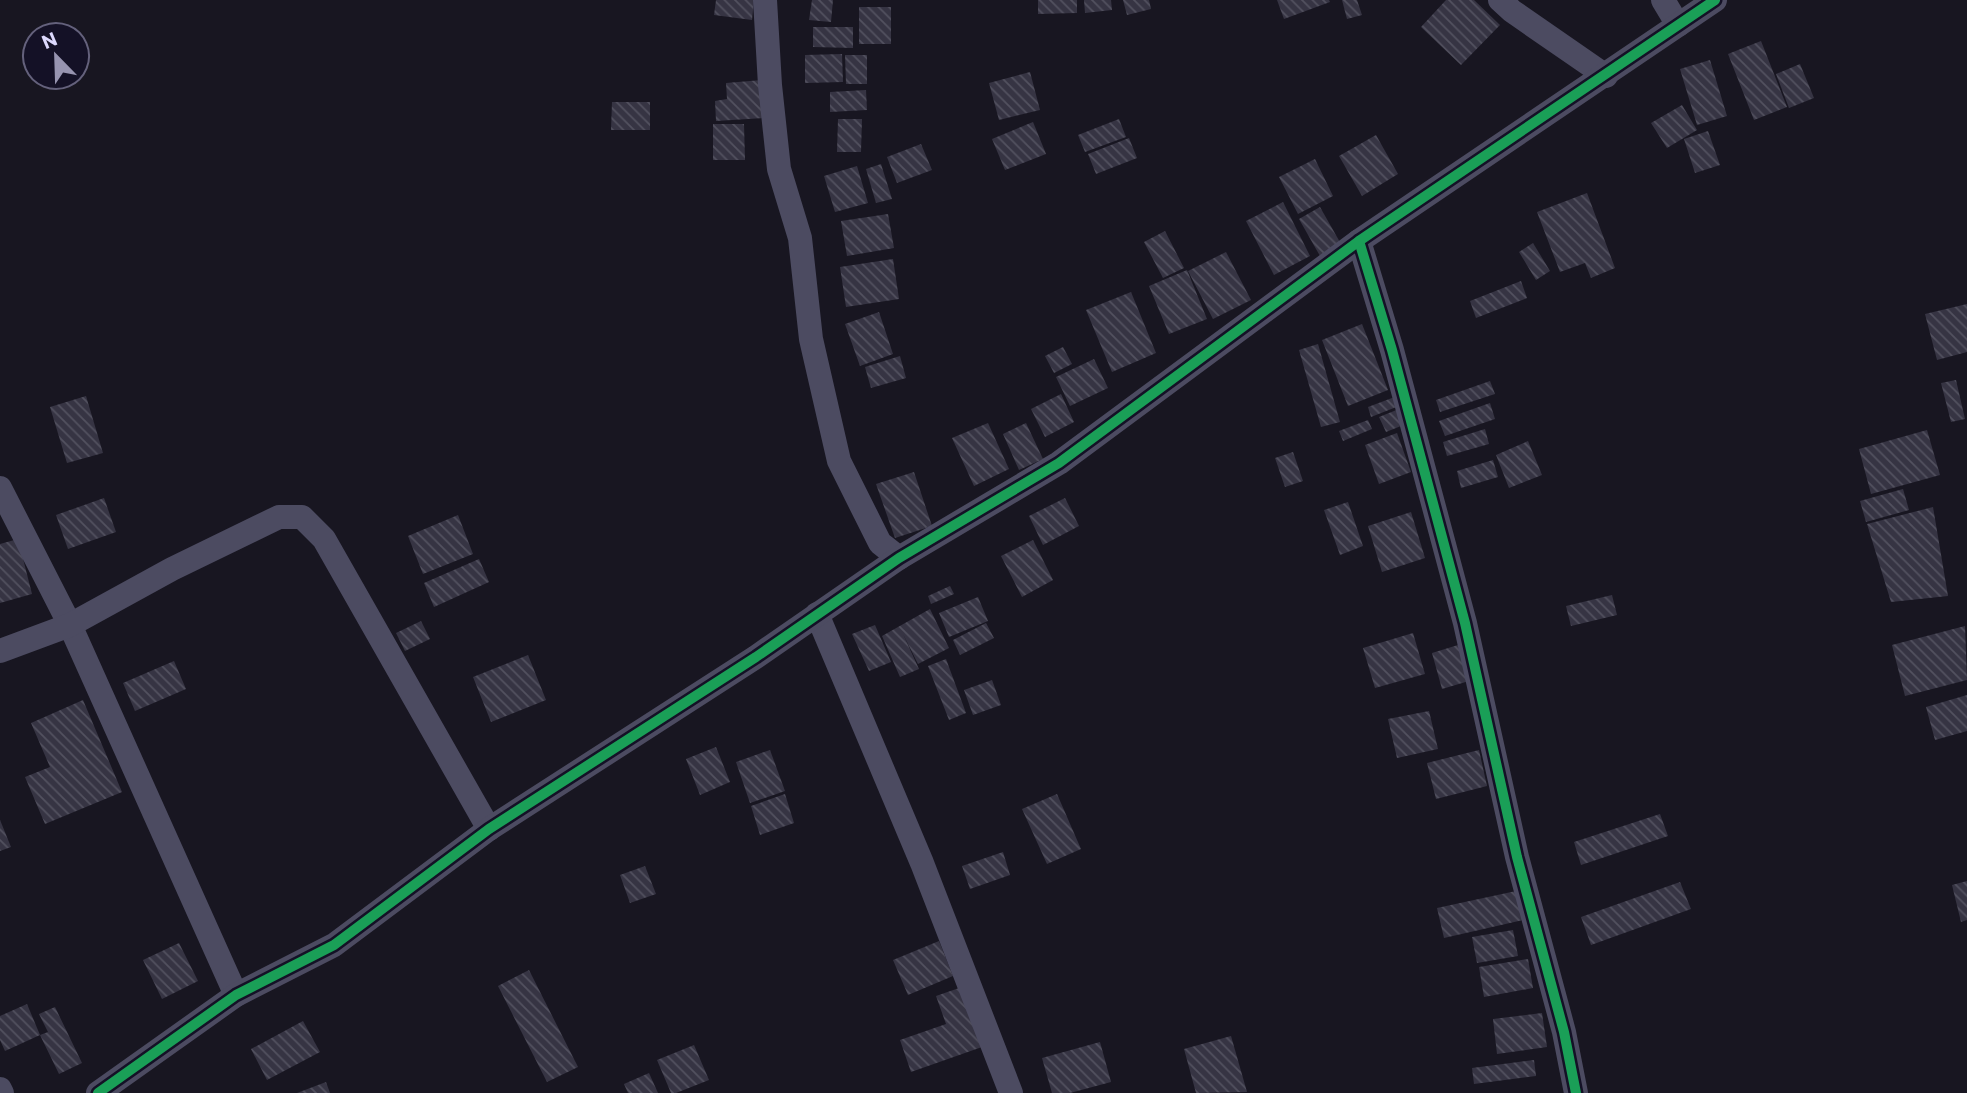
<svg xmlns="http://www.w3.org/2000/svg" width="1967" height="1093" font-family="Commissioner,sans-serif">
  <defs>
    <pattern id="building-back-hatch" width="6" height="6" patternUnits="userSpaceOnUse" patternTransform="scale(1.75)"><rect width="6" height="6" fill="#363443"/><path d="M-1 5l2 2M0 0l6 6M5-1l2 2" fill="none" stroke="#52515f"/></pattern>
  </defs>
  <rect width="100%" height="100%" fill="#181621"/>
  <g fill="url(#building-back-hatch)">
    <polygon points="716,0 754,0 752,20 714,15"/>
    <polygon points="812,0 833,0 831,22 809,20"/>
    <polygon points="1038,0 1077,0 1077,13 1038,14"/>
    <polygon points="1084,0 1111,0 1112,10 1085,13"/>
    <polygon points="1123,0 1149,0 1151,9 1127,15"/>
    <polygon points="1277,0 1329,0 1330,2 1284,19"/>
    <polygon points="1342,0 1357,0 1362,15 1347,19"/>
    <polygon points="1446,0 1474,0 1500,25 1461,65 1421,27"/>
    <rect x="859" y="7" width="32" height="37"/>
    <polygon points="813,27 853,27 853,48 813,47"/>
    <polygon points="1761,41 1787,107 1754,120 1728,54"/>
    <polygon points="842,54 843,82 805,83 805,55"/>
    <polygon points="845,55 867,55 867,84 846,84"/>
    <polygon points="1710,60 1727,116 1697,125 1680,69"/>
    <polygon points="1800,64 1814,98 1789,108 1776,74"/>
    <polygon points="1030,72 1040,110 999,120 989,83"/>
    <polygon points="762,80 765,118 716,121 715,101 727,99 726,83"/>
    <polygon points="866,90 867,110 830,112 830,92"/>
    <polygon points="612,102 650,102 650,130 611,130"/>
    <polygon points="1682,105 1697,130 1667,148 1651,123"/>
    <polygon points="838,119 862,119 861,152 837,152"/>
    <polygon points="1119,119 1126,137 1085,152 1078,135"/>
    <polygon points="1033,122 1046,154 1005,170 992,139"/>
    <polygon points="713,124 744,124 745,160 713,160"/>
    <polygon points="1708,131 1720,165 1695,173 1684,139"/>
    <polygon points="1376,135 1398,174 1362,196 1339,156"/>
    <polygon points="1129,138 1137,158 1096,174 1088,154"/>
    <polygon points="921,144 932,170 897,183 887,157"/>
    <polygon points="1315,159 1333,196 1298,214 1279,177"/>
    <polygon points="881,164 892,199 876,203 866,169"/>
    <polygon points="857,166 868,203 835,212 824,176"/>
    <polygon points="1587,193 1615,268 1591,278 1585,263 1560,272 1537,212"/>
    <polygon points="1283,202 1310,256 1274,275 1246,221"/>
    <polygon points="1320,207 1341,244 1320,256 1299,219"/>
    <polygon points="888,214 894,248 847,256 841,221"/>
    <polygon points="1165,231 1184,268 1163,278 1144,242"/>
    <polygon points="1533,243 1550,271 1536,280 1519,252"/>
    <polygon points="1226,252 1251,300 1213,319 1188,271"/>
    <polygon points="893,259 899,299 846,307 840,267"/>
    <polygon points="1187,270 1207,319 1169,334 1149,286"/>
    <polygon points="1521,281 1527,298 1476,318 1470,301"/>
    <polygon points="1131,292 1156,353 1112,372 1086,310"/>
    <polygon points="1967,304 1967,352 1937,360 1925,314"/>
    <polygon points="879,312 893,354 860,366 845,324"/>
    <polygon points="1362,324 1388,390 1348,406 1322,340"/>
    <polygon points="1318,344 1340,422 1321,427 1299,350"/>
    <polygon points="1063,347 1072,364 1054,373 1045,356"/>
    <polygon points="900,356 906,378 871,388 865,367"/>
    <polygon points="1094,359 1108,388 1070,406 1056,377"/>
    <polygon points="1956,380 1965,419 1951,422 1941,383"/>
    <polygon points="1490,381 1495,394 1440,412 1436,400"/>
    <polygon points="1061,394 1074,422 1045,437 1031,409"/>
    <polygon points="1400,395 1404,404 1371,417 1368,407"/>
    <polygon points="86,396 103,453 67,463 50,407"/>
    <polygon points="1490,403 1495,419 1445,436 1439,421"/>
    <polygon points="1404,407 1411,422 1386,432 1379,417"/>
    <polygon points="1368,420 1372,429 1343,441 1339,431"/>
    <polygon points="988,423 1009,469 974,486 952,438"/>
    <polygon points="1026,423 1043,459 1019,470 1003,434"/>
    <polygon points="1485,429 1489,444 1447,456 1443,442"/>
    <polygon points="1927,430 1940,475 1871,494 1859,449"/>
    <polygon points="1397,433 1411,472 1379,484 1365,445"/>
    <polygon points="1528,441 1542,475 1509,488 1496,455"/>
    <polygon points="1293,452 1303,481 1285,487 1275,458"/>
    <polygon points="1493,460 1498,477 1461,488 1457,471"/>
    <polygon points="914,472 932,526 895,538 876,484"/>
    <polygon points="1903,489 1909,510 1866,522 1860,501"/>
    <polygon points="104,498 116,532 68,549 56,515"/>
    <polygon points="1065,498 1079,526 1043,545 1029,516"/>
    <polygon points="1348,502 1363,546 1340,555 1324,510"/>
    <polygon points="1933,507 1948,596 1891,602 1867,524"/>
    <polygon points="1411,512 1425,558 1382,572 1368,526"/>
    <polygon points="458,515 473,554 423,574 408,536"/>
    <polygon points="18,539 32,594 0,603 0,544"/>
    <polygon points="1033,540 1053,580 1022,597 1001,556"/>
    <polygon points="479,559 489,582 434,607 424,583"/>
    <polygon points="950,586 954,594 931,604 928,596"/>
    <polygon points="1612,595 1617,615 1571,626 1566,606"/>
    <polygon points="978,597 988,621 949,637 939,613"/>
    <polygon points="930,609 949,648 918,664 903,634 919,669 900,677 882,636"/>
    <polygon points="421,621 430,639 405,651 396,633"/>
    <polygon points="986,623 994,638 960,655 953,640"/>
    <polygon points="875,625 891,662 869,671 852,634"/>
    <polygon points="1965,626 1967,680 1905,696 1892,645"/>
    <polygon points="1413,633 1425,674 1375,688 1363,648"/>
    <polygon points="1458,645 1469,681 1442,689 1432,653"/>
    <polygon points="528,655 546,700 491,722 473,677"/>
    <polygon points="946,659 966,713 949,720 928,666"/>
    <polygon points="174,661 186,689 135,711 123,683"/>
    <polygon points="992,680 1001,705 973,715 964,690"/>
    <polygon points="1967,695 1967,731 1935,740 1926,707"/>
    <polygon points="83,700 122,792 45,824 25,777 50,767 31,723"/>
    <polygon points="1429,711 1438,749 1397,758 1388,719"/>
    <polygon points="716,747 730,782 700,795 686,759"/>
    <polygon points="770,750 785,791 750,803 736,762"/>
    <polygon points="1479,750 1487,786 1436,799 1427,763"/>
    <polygon points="785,794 794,823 760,835 751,806"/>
    <polygon points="1057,794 1081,849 1047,864 1022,809"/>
    <polygon points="1660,814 1668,836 1581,865 1574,842"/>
    <polygon points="0,820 11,847 0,851"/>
    <polygon points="1003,852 1010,875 970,889 962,866"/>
    <polygon points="645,866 656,894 630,903 620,875"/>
    <polygon points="1967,881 1967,920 1961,922 1952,885"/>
    <polygon points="1680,882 1691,909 1591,945 1581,917"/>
    <polygon points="1516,891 1523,920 1444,938 1437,908"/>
    <polygon points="1513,930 1518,956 1477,963 1472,937"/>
    <polygon points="939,941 953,976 908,995 893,960"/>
    <polygon points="179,943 198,981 162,999 143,960"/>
    <polygon points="1528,959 1533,988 1484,997 1479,967"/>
    <polygon points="529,970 578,1067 547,1082 498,986"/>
    <polygon points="962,987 982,1047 911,1072 900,1040 946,1024 936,996"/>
    <polygon points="27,1004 40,1035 5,1051 0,1040 0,1016"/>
    <polygon points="55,1007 82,1063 59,1074 40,1035 48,1032 39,1014"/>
    <polygon points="1542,1013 1547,1047 1497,1054 1493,1019"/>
    <polygon points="303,1021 320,1052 267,1080 251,1049"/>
    <polygon points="1231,1036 1247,1092 1196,1093 1184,1049"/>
    <polygon points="1100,1042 1111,1082 1070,1093 1052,1093 1042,1058"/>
    <polygon points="694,1045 709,1080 676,1093 671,1093 657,1060"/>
    <polygon points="1534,1060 1536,1076 1474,1084 1472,1068"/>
    <polygon points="649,1073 658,1093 628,1093 624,1084"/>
    <polygon points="326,1082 330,1093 297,1093"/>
  </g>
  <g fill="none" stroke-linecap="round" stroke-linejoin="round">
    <g stroke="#4c4b61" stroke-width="24">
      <polyline points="765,0 770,85 779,169 800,238 811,339 839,461 880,543 899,558"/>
      <polyline points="1500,0 1512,11 1606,76"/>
      <polyline points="1663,0 1678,25"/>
      <polyline points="1359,241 1392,350 1465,623 1517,857 1564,1032 1576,1093"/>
      <polyline points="0,488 70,625 236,995"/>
      <polyline points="817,614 922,863 1011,1093"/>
      <polyline points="0,651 70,625 172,569 279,517 302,517 324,539 489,829"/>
      <polyline points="0,1089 2,1093"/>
      <polyline points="98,1093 236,995 334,945 489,829 756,657 899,558 1059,463 1359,241 1715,0"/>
    </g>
    <g stroke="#141126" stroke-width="15">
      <g id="cycleway">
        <polyline points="1359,241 1392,350 1465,623 1517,857 1564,1032 1576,1093"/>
        <polyline points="98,1093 236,995 334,945 489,829 756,657 899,558 1059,463 1359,241 1715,0"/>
      </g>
    </g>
    <use href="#cycleway" stroke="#1a9f57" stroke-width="10"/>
  </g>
  <g transform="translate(56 56) rotate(337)"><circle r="33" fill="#141126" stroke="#64617c" stroke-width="2"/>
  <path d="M0-5L12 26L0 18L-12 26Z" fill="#9794b0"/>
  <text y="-10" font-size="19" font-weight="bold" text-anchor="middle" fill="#dcd8fd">N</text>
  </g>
</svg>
